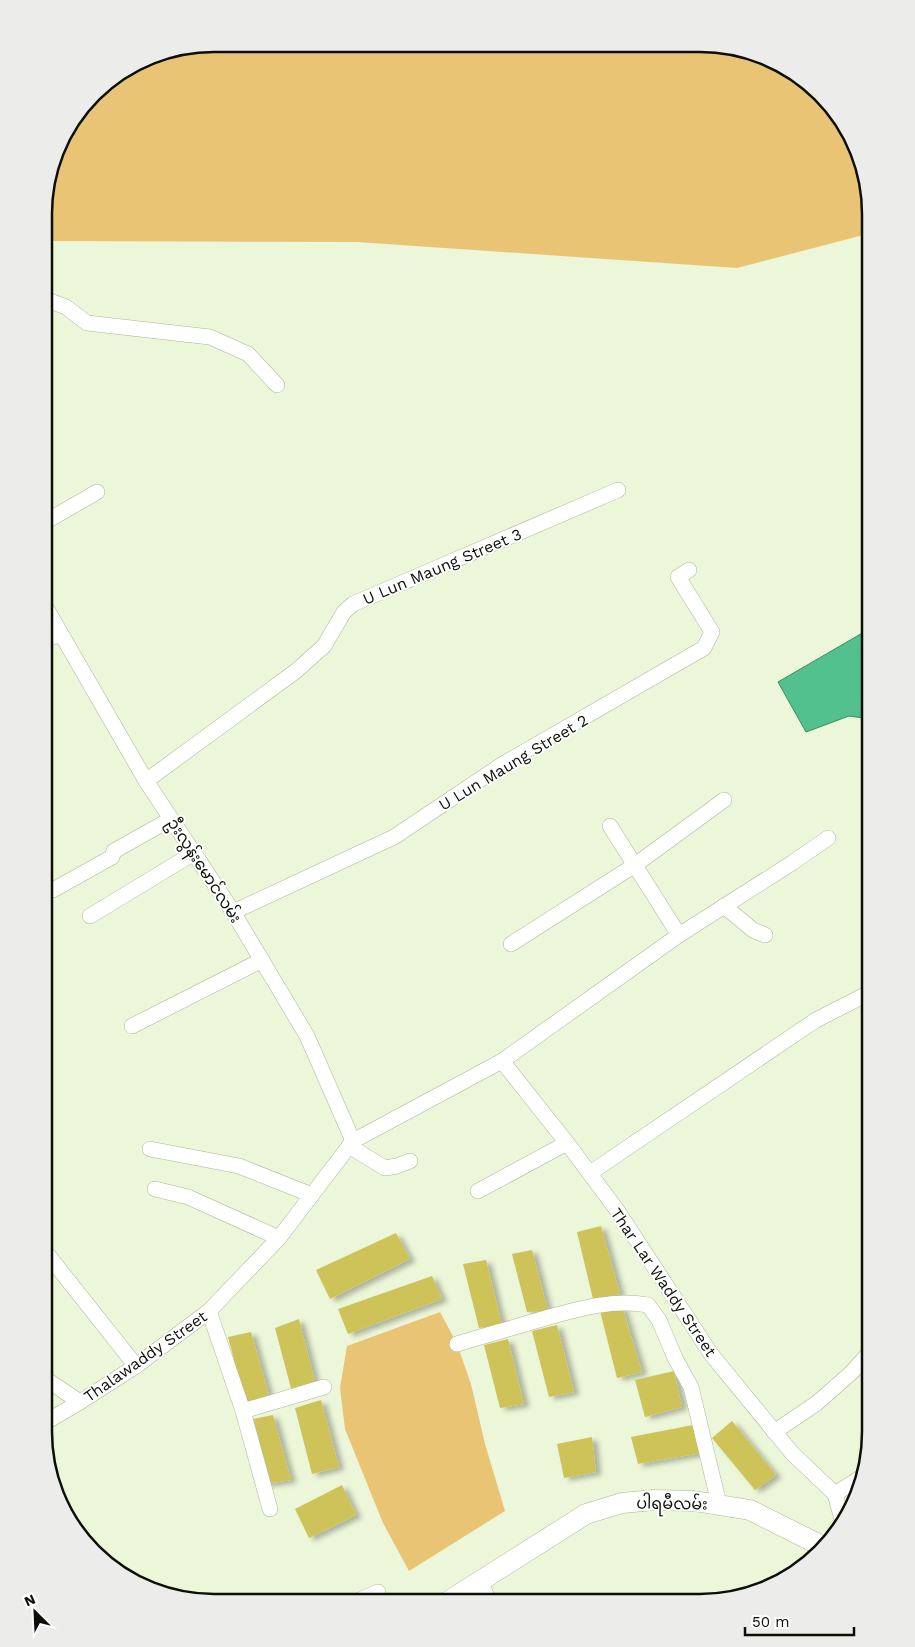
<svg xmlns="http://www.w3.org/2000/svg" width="915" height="1647" font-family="'Work Sans','Noto Sans Myanmar',sans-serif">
  <defs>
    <filter id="shadow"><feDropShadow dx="5.5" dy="3" stdDeviation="2.5" flood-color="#0004"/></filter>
  </defs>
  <rect width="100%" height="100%" fill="#ecf6d8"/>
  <g fill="#eac475">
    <polygon points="215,44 734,47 813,86 862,159 871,214 871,233 737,268 357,242 45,241 45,192 61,139 102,86 149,57"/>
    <polygon points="440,1312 457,1344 471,1384 485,1444 505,1511 409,1571 383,1523 345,1429 340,1388 347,1346"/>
  </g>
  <polygon fill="#52c18d" stroke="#3d8c64" points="871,628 871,719 849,716 806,732 778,682"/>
  <g fill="#cec359" filter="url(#shadow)">
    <polygon points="601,1226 620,1294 593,1299 577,1232"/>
    <polygon points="396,1233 410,1259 330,1299 316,1270"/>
    <polygon points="532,1250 548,1311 527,1312 512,1254"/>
    <polygon points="486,1260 502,1325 479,1328 463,1264"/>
    <polygon points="432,1276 442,1299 348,1334 338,1309"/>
    <polygon points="622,1306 642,1372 617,1378 600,1311"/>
    <polygon points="299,1319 316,1386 292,1392 275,1328"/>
    <polygon points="557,1325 574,1392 549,1397 532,1331"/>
    <polygon points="251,1332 270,1399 246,1405 228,1337"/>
    <polygon points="508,1339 524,1404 500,1408 484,1345"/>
    <polygon points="674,1371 682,1407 645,1417 635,1380"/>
    <polygon points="321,1400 339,1467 312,1474 295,1408"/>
    <polygon points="273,1415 291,1480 264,1484 248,1420"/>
    <polygon points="732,1421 776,1475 755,1490 712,1438"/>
    <polygon points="693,1425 701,1453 638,1464 631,1437"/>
    <polygon points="592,1437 596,1472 564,1478 557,1444"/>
    <polygon points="342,1485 356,1515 309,1538 295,1509"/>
  </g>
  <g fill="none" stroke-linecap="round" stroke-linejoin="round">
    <g stroke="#acb598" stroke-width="16">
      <g id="minor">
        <polyline points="45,299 66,307 87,323 210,337 248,354 277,385"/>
        <polyline points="45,522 97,492"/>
        <polyline points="45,606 146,781 233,912 307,1036 353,1141"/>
        <polyline points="45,640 61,634"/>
        <polyline points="146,781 296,671 324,646 344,612 353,604 618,490"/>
        <polyline points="610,826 679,935"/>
        <polyline points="44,887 53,890 112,857 114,851 171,819"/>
        <polyline points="724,906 753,930 765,935"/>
        <polyline points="233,912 394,837 503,764 704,648 712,632 678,577 689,570"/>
        <polyline points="90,916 194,853"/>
        <polyline points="511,944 635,865 724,800"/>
        <polyline points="132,1026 262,960"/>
        <polyline points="502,1061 567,1143 617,1210 711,1354 792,1453 835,1494"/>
        <polyline points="349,1146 385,1168 397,1166 410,1161"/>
        <polyline points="150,1149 239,1166 312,1195"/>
        <polyline points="590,1173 816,1020 871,992"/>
        <polyline points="155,1189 188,1197 279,1238"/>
        <polyline points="478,1191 567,1143"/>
        <polyline points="44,1250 136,1366"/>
        <polyline points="209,1311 243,1411 270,1509"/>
        <path d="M457 1344C483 1336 509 1329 535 1321 571 1311 610 1298 648 1305L659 1320 675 1358 691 1387 719 1504"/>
        <polyline points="44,1378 80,1402"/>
        <polyline points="243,1411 324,1387"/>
        <polyline points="44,1423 80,1402 136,1366 209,1311 279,1238 353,1141 502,1061 679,935 792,863 828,838"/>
        <polyline points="774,1432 817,1403 851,1373 871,1351"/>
        <polyline points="835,1494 863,1476"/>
        <polyline points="835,1494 843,1523"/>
        <polyline points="481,1581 489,1603"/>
        <polyline points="355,1602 378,1592"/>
      </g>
    </g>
    <g stroke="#acb598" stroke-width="21">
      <polyline id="major" points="447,1602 586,1514 622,1503 654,1500 694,1501 750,1510 814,1542 824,1549"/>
    </g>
    <use href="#minor" stroke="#fff" stroke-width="15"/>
    <use href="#major" stroke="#fff" stroke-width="20"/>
  </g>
  <g text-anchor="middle" stroke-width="4" stroke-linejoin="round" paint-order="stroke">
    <g font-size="16" fill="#0c0f06" stroke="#fff">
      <text transform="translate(442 566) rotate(-23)" y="6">U Lun Maung Street 3</text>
      <text transform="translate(513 762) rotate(-31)" y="6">U Lun Maung Street 2</text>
      <text transform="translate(205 870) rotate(57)" y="6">ဦးလွန်းမောင်လမ်း</text>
      <text transform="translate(664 1282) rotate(56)" y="6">Thar Lar Waddy Street</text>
      <text transform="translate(145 1356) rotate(-35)" y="6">Thalawaddy Street</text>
      <text transform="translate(672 1503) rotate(1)" y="6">ပါရမီလမ်း</text>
    </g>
  </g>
  <path d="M0 0H915V1647H0ZM214 52H700A162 162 0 0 1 862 214V1432A162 162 0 0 1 700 1594H214A162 162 0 0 1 52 1432V214A162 162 0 0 1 214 52Z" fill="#ececeb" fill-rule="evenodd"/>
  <path fill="none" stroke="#0c0f06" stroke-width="2.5" d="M214 52H700A162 162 0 0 1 862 214V1432A162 162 0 0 1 700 1594H214A162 162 0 0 1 52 1432V214A162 162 0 0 1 214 52Z"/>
  <g transform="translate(35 1612) rotate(336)" stroke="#ffffff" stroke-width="4" paint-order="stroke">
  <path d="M0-4L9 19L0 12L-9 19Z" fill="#0c0f06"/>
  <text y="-8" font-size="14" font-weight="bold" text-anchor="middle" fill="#0c0f06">N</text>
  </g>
  <path d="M745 1627v8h109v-8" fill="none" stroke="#0c0f06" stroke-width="2.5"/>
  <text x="752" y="1627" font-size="15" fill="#0c0f06" stroke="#ffffff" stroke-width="4" paint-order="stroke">50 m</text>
</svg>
